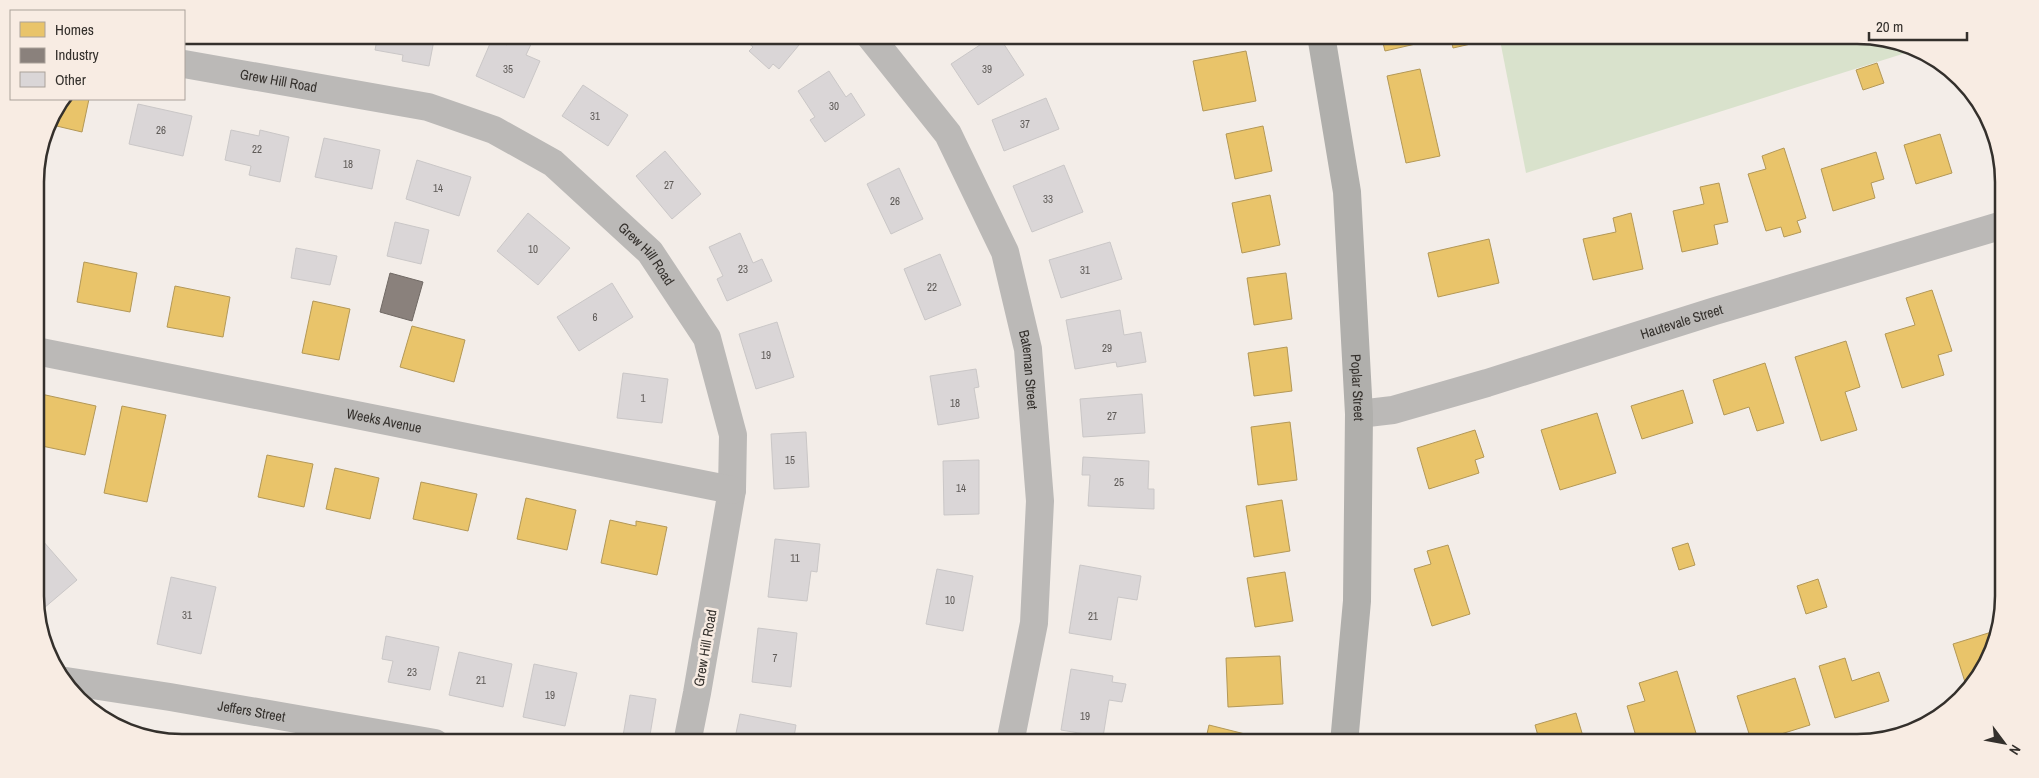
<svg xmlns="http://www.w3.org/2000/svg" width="2039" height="778" font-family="'Archivo Narrow',sans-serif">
  <rect width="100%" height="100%" fill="#f3ede8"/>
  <polygon fill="#d9e2cc" points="1499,35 1857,35 1904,43 1915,50 1526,173"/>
  <g fill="#e9c46a" stroke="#b39857">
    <polygon points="1190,35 1235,35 1192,44"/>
    <polygon points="1381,35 1432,35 1433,40 1385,51"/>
    <polygon points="1450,35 1482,35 1484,41 1453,48"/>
    <polygon points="1246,51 1256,101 1203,111 1193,61"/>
    <polygon points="1877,63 1884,83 1863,90 1856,70"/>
    <polygon points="1420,69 1440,156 1406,163 1387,76"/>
    <polygon points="64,99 89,99 82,132 48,124 50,117"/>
    <polygon points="1263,126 1272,171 1235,179 1226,134"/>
    <polygon points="1940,134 1952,173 1916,184 1904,145"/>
    <polygon points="1784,148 1806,218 1797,221 1801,232 1784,237 1781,227 1766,231 1748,174 1766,169 1762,156"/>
    <polygon points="1876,152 1884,179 1871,183 1875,198 1833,211 1821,169"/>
    <polygon points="1719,183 1728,222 1714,225 1718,244 1682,252 1673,211 1704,204 1700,187"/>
    <polygon points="1270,195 1280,245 1242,253 1232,203"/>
    <polygon points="1631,213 1643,269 1593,280 1583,239 1616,232 1613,218"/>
    <polygon points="1489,239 1499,283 1438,297 1428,253"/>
    <polygon points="84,262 137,273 130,312 77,302"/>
    <polygon points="1286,273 1292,319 1254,325 1247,278"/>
    <polygon points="175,286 230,297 223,337 167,327"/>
    <polygon points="1932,290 1952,351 1938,355 1944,375 1902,388 1885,334 1915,325 1906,298"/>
    <polygon points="313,301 350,309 339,360 302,353"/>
    <polygon points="412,326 465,340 454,382 400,367"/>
    <polygon points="1846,341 1860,387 1845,392 1857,430 1821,441 1795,357"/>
    <polygon points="1287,347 1292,391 1254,396 1248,353"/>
    <polygon points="1765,363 1784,423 1757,431 1749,407 1724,415 1713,380"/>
    <polygon points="1683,390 1693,423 1642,439 1631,406"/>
    <polygon points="41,394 96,406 85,455 37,445 37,413"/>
    <polygon points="122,406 166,415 147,502 104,493"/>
    <polygon points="1597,413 1616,473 1560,490 1541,430"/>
    <polygon points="1290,422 1297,480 1258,485 1251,427"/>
    <polygon points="1475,430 1484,457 1475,460 1479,473 1429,489 1417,448"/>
    <polygon points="267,455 313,464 304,507 258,497"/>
    <polygon points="335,468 379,478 370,519 326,509"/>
    <polygon points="421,482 477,494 468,531 413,519"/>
    <polygon points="526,498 576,510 567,550 517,539"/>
    <polygon points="1282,500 1290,551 1254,557 1246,506"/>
    <polygon points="610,520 636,526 636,521 667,527 657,575 601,563"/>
    <polygon points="1688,543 1695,565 1679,570 1672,548"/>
    <polygon points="1448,545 1470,614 1432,626 1414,569 1431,564 1427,551"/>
    <polygon points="1285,572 1293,621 1255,627 1247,578"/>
    <polygon points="1818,579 1827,607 1806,614 1797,586"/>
    <polygon points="1998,630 1996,643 1979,678 1965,682 1953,644"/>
    <polygon points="1280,656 1283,704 1228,707 1226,658"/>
    <polygon points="1845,658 1852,681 1879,672 1889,701 1835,718 1819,666"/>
    <polygon points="1677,671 1699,743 1638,743 1627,706 1645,701 1639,683"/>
    <polygon points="1795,678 1810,725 1752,743 1737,696"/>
    <polygon points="1576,713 1585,743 1540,743 1535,725"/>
    <polygon points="1209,725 1277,742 1277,743 1205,743"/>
  </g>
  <polygon fill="#8a817c" stroke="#706964" points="390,273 423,282 412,321 380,312"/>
  <g fill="#dad6d7" stroke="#cac7c7">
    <polygon points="305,35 343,35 342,42"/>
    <polygon points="378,35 435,35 429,66 402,61 403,55 375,50"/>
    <polygon points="511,35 517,35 532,42 526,55 540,61 524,98 476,76 492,39 507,45"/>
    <polygon points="739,35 800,35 804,39 779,69 773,64 769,69 749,51 753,47"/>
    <polygon points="995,35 998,35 1024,75 978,105 951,64"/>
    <polygon points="829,71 846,97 851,93 865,115 825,142 810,120 815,117 798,91"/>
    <polygon points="583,85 628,115 608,146 562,116"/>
    <polygon points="1046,98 1059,129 1004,151 992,120"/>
    <polygon points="138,104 192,116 183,156 129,144"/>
    <polygon points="231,130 259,136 260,130 289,137 280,182 249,175 251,166 225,160"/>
    <polygon points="324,138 380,150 372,189 315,177"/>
    <polygon points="665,151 701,194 672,219 636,176"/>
    <polygon points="417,160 471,177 459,216 406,199"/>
    <polygon points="1064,165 1083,212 1032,232 1013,186"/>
    <polygon points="899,168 923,219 891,234 867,184"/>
    <polygon points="528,213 570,248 538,285 497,251"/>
    <polygon points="395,222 429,230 421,264 387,256"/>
    <polygon points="740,233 753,263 762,259 772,281 727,301 717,279 723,276 709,247"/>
    <polygon points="1110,242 1122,279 1061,298 1049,260"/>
    <polygon points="296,248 337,256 330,285 291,278"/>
    <polygon points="940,254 961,305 925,320 904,269"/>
    <polygon points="612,283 633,317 579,351 557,317"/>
    <polygon points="1120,310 1124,335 1141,332 1146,362 1117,367 1116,362 1075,369 1066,320"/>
    <polygon points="777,322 794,377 756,389 739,334"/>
    <polygon points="976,369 979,387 974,388 979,418 938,425 930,376"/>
    <polygon points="623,373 668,379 662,423 617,418"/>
    <polygon points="1142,394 1145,433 1083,437 1080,399"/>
    <polygon points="806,432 809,487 774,489 771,434"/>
    <polygon points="1083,457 1149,461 1148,489 1154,489 1154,509 1088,506 1090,475 1082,475"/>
    <polygon points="979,460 979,514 944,515 943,461"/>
    <polygon points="775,539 820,544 817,572 811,571 807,601 768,597"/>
    <polygon points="42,540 77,580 44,608 38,601 37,544"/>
    <polygon points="1080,565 1141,576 1137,600 1118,597 1111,640 1069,633"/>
    <polygon points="937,569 973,576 963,631 926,624"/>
    <polygon points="171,577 216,587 201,654 157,644"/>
    <polygon points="758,628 797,633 791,687 752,682"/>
    <polygon points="386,636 439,647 430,690 388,682 393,661 382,659"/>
    <polygon points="459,652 512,664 503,707 449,695"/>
    <polygon points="534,664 577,673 565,726 523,717"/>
    <polygon points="1071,669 1113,676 1112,682 1126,684 1122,702 1109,700 1103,737 1061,730"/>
    <polygon points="630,695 656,699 649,741 623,736"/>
    <polygon points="740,714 796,725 793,743 734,743"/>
  </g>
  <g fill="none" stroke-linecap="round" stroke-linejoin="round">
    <g stroke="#bbb9b7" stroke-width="28">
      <path id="s1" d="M869 35 948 134 1005 252 1028 349 1040 501 1034 623 1010 743"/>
      <path id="s2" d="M184 64 428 107 494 130 553 163 650 252 707 338 733 435 732 490 697 693 687 743"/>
      <path id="s3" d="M36 351 732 490"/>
      <path id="s4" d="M1359 414 1393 410 1487 383 1715 311 2003 225"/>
      <path id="s5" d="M66 681 170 697 435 743"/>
    </g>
    <path stroke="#b0afac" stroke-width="28" id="s6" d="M1321 35 1347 192 1359 414 1357 601 1344 743"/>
  </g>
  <g text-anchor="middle" stroke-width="5" stroke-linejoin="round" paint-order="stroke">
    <g font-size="11" fill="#5e5a57">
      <text x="508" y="73">35</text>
      <text x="987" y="73">39</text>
      <text x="834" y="110">30</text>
      <text x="595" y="120">31</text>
      <text x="1025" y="128">37</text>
      <text x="161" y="134">26</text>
      <text x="257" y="153">22</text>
      <text x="348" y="168">18</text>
      <text x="669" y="189">27</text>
      <text x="438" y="192">14</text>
      <text x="1048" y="203">33</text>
      <text x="895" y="205">26</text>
      <text x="533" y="253">10</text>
      <text x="743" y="273">23</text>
      <text x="1085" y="274">31</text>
      <text x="932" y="291">22</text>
      <text x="595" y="321">6</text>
      <text x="1107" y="352">29</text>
      <text x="766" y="359">19</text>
      <text x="643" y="402">1</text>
      <text x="955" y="407">18</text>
      <text x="1112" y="420">27</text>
      <text x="790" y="464">15</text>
      <text x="1119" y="486">25</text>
      <text x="961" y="492">14</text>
      <text x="795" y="562">11</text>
      <text x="950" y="604">10</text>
      <text x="187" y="619">31</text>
      <text x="1093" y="620">21</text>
      <text x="775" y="662">7</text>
      <text x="412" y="676">23</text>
      <text x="481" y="684">21</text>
      <text x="550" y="699">19</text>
      <text x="1085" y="720">19</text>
    </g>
    <g font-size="14" fill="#34302c" stroke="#f8ece3">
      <text dy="5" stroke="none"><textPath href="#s2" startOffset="96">Grew Hill Road</textPath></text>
      <text dy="5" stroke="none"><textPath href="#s2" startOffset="516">Grew Hill Road</textPath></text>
      <text dy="5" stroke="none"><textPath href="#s4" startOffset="336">Hautevale Street</textPath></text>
      <text dy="5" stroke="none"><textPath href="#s1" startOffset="378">Bateman Street</textPath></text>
      <text dy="5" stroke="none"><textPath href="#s6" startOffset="355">Poplar Street</textPath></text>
      <text dy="5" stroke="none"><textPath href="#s3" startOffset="355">Weeks Avenue</textPath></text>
      <text transform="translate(705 648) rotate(-80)" y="5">Grew Hill Road</text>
      <text dy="5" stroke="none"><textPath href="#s5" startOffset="188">Jeffers Street</textPath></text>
    </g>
  </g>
  <path d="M0 0H2039V778H0ZM182 44H1857A138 138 0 0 1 1995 182V596A138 138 0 0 1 1857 734H182A138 138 0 0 1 44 596V182A138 138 0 0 1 182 44Z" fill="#f8ece3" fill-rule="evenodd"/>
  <path fill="none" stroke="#34302c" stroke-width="2.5" d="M182 44H1857A138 138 0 0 1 1995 182V596A138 138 0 0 1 1857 734H182A138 138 0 0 1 44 596V182A138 138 0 0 1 182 44Z"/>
  <rect x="10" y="10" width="175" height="90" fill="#f8ece3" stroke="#aaa19a"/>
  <rect x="20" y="22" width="25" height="15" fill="#e9c46a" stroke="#aaa19a"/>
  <text x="55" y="35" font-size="15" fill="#34302c">Homes</text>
  <rect x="20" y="48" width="25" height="15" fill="#8a817c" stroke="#aaa19a"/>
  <text x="55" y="60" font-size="15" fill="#34302c">Industry</text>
  <rect x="20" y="72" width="25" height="15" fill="#dad6d7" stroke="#aaa19a"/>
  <text x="55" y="85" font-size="15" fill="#34302c">Other</text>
  <g transform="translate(2004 743) rotate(122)" stroke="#f8ece3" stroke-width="4" paint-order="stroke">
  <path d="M0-4L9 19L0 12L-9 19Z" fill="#34302c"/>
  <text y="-8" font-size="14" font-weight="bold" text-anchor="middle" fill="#34302c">N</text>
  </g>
  <path d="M1869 32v8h98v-8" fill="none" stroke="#34302c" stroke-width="2.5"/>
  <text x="1876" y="32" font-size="15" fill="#34302c" stroke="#f8ece3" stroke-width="4" paint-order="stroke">20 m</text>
</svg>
